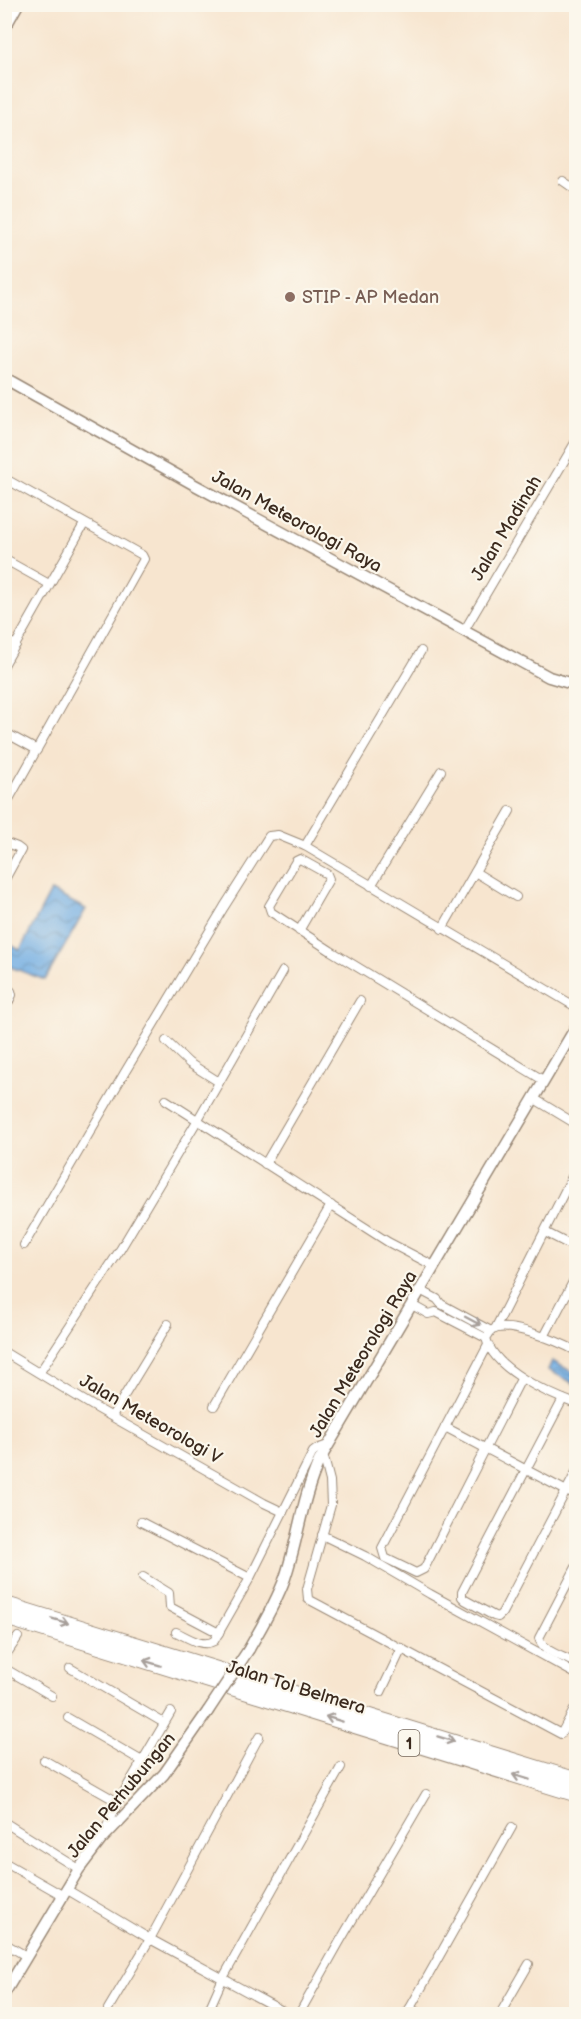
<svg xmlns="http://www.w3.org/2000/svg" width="581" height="2019" font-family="'Balsamiq Sans',sans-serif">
  <defs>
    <pattern id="water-waves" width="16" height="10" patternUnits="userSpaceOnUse" patternTransform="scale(1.5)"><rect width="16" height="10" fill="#70ace2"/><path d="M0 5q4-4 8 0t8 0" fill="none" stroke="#5d8cb7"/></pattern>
  </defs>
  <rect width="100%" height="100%" fill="#fbf7ec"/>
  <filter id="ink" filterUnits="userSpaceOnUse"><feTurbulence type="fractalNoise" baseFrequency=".0167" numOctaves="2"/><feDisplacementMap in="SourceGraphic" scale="12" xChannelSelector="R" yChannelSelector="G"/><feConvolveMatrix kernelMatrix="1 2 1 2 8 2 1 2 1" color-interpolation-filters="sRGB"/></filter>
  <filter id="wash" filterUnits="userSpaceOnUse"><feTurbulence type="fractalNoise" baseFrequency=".008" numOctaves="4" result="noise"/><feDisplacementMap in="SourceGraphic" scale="24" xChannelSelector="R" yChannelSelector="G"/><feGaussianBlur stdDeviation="1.35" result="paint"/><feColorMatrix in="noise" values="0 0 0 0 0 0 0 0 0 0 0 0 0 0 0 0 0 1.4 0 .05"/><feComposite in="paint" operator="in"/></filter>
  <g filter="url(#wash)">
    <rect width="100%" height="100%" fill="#f7e5cf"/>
    <g fill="url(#water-waves)" stroke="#566b80" stroke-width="1.5">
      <polygon points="51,891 86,909 45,980 5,965 5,942 20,950"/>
      <polygon points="552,1361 576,1374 575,1384 548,1370"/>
    </g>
  </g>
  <g filter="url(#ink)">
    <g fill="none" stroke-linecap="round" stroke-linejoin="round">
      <g stroke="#998876" stroke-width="10">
        <g id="minor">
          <polyline points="563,181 576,190"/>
          <polyline points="4,478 142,555 144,559 4,808"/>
          <polyline points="4,559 49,584"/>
          <polyline points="464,631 576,441"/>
          <polyline points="4,639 16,645"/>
          <polyline points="4,665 84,524"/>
          <polyline points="4,732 37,750"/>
          <polyline points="4,842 17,847 21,850 4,881"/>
          <polyline points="305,846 421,651"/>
          <polyline points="475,872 516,897"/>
          <polyline points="371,886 441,771"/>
          <polyline points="442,929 510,811"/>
          <polyline points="299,931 329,879 327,874 300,859 296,861 269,906 271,912 331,951 543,1080"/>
          <polyline points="4,987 11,991 12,995 4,1011"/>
          <polyline points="166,1041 189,1063 219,1082"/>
          <polyline points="533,1098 576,1124"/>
          <polyline points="166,1100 388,1242 434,1266"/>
          <polyline points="265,1164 360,1001"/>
          <polyline points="545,1232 576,1248"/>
          <polyline points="24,1245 125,1072 224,907 269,836 278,835 305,846 576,1007"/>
          <polyline points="420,1290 437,1299 441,1304 491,1331"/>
          <polyline points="412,1305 428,1314 436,1312 486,1338"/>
          <polyline points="495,1329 576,1169"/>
          <polyline points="544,1337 576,1276"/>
          <polyline points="488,1345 382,1548 385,1558 416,1573 424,1569 521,1379"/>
          <path d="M576 1351C562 1343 506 1319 491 1331 490 1332 487 1337 486 1338 494 1370 549 1394 576 1404"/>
          <polyline points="4,1352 93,1406 264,1503 283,1512"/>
          <polyline points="40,1372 120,1250 197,1121 283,971"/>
          <polyline points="563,1399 462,1592 462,1597 465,1600 494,1616 498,1617 502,1613 576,1472"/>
          <polyline points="214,1406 331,1205"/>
          <polyline points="112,1416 168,1324"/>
          <polyline points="445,1427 576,1496"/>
          <polyline points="323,1454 330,1481 331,1505 307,1589 308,1599 561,1734 576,1706"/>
          <polyline points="141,1522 250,1578"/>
          <polyline points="322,1535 365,1556 430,1594 576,1674"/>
          <path d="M576 1567 539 1638C542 1651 562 1656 573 1662H576"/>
          <polyline points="143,1577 169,1593 170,1607 219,1633"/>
          <path d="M176 1632C187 1637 202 1648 214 1641L250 1578 313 1452 317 1449 328 1445"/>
          <polyline points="4,1658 18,1637"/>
          <polyline points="4,1668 52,1696"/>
          <polyline points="70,1668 164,1723"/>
          <polyline points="381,1692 402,1648"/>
          <polyline points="68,1718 142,1761"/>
          <polyline points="44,1760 118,1802"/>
          <polyline points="4,1822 79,1869"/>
          <polyline points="103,1835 118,1802 171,1712"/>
          <polyline points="4,1862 62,1895"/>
          <polyline points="66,1889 150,1939 288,2014"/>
          <polyline points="4,1943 26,1956"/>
          <polyline points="410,2008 512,1827"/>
          <polyline points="108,2009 150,1939 259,1737"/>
          <polyline points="207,2014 223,1978 341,1767"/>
          <polyline points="299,2014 340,1941 426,1794"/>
          <polyline points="406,2014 410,2008 420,2014"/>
          <polyline points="500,2014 529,1964"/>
        </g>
      </g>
      <g stroke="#998876" stroke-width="13">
        <g id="tertiary">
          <polyline points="4,29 18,4"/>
          <polyline points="4,378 193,484 549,677 576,685"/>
        </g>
      </g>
      <g stroke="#998876" stroke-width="13">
        <g id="secondary">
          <path d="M249 1649C262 1626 276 1603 285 1578 298 1540 302 1498 319 1461L576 1027"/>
          <polyline points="4,1994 79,1869 101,1840 164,1774 208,1711"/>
        </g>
      </g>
      <g stroke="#998876" stroke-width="17">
        <g id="motorway">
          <polyline points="4,1604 576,1780"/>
          <polyline points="4,1617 576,1794"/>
        </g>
      </g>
      <use href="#minor" stroke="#fff" stroke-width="8"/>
      <use href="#tertiary" stroke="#fff" stroke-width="10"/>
      <use href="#secondary" stroke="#fff" stroke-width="10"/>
      <use href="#motorway" stroke="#fff" stroke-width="15"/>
      <g stroke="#998876" stroke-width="13" stroke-linecap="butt">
        <polyline id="secondary-bridge" points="208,1711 249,1649"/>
      </g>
      <use href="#secondary-bridge" stroke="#fff" stroke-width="10"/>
    </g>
    <defs><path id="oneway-shaft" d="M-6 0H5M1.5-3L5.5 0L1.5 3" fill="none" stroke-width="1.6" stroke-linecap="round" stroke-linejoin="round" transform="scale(1.5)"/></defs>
    <g stroke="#a79f9a">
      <use href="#oneway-shaft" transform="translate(473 1321) rotate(28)"/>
      <use href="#oneway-shaft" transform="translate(60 1621) rotate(17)"/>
      <use href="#oneway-shaft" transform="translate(152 1663) rotate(-163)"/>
      <use href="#oneway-shaft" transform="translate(334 1719) rotate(-163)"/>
      <use href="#oneway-shaft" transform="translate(446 1739) rotate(17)"/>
      <use href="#oneway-shaft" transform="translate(521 1777) rotate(-163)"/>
    </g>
  </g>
  <circle fill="#8d6e63" stroke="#fbf7ec" stroke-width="2" cx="290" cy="297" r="6"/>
  <g text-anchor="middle" stroke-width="4.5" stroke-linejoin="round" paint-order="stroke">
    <rect fill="#fbf7ec" stroke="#75685c" stroke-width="1.5" x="398.5" y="1730" width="21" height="26" rx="4.5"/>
    <g font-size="16" font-weight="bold" fill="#3b2a1e">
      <text x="409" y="1749">1</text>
    </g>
    <g font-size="18" fill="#785e54" stroke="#fbf7ec" text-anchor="start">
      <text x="302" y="303">STIP - AP Medan</text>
    </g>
    <g font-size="18" fill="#3b2a1e" stroke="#fbf7ec">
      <text transform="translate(297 521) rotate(29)" y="6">Jalan Meteorologi Raya</text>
      <text transform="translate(506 528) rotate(-59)" y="6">Jalan Madinah</text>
      <text transform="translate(363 1354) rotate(-59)" y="6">Jalan Meteorologi Raya</text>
      <text transform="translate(151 1419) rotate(30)" y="6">Jalan Meteorologi V</text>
      <text transform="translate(296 1687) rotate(17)" y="6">Jalan Tol Belmera</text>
      <text transform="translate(121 1795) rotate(-50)" y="6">Jalan Perhubungan</text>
    </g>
  </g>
  <rect width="581" height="2019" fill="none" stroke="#fbf7ec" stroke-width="24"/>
</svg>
